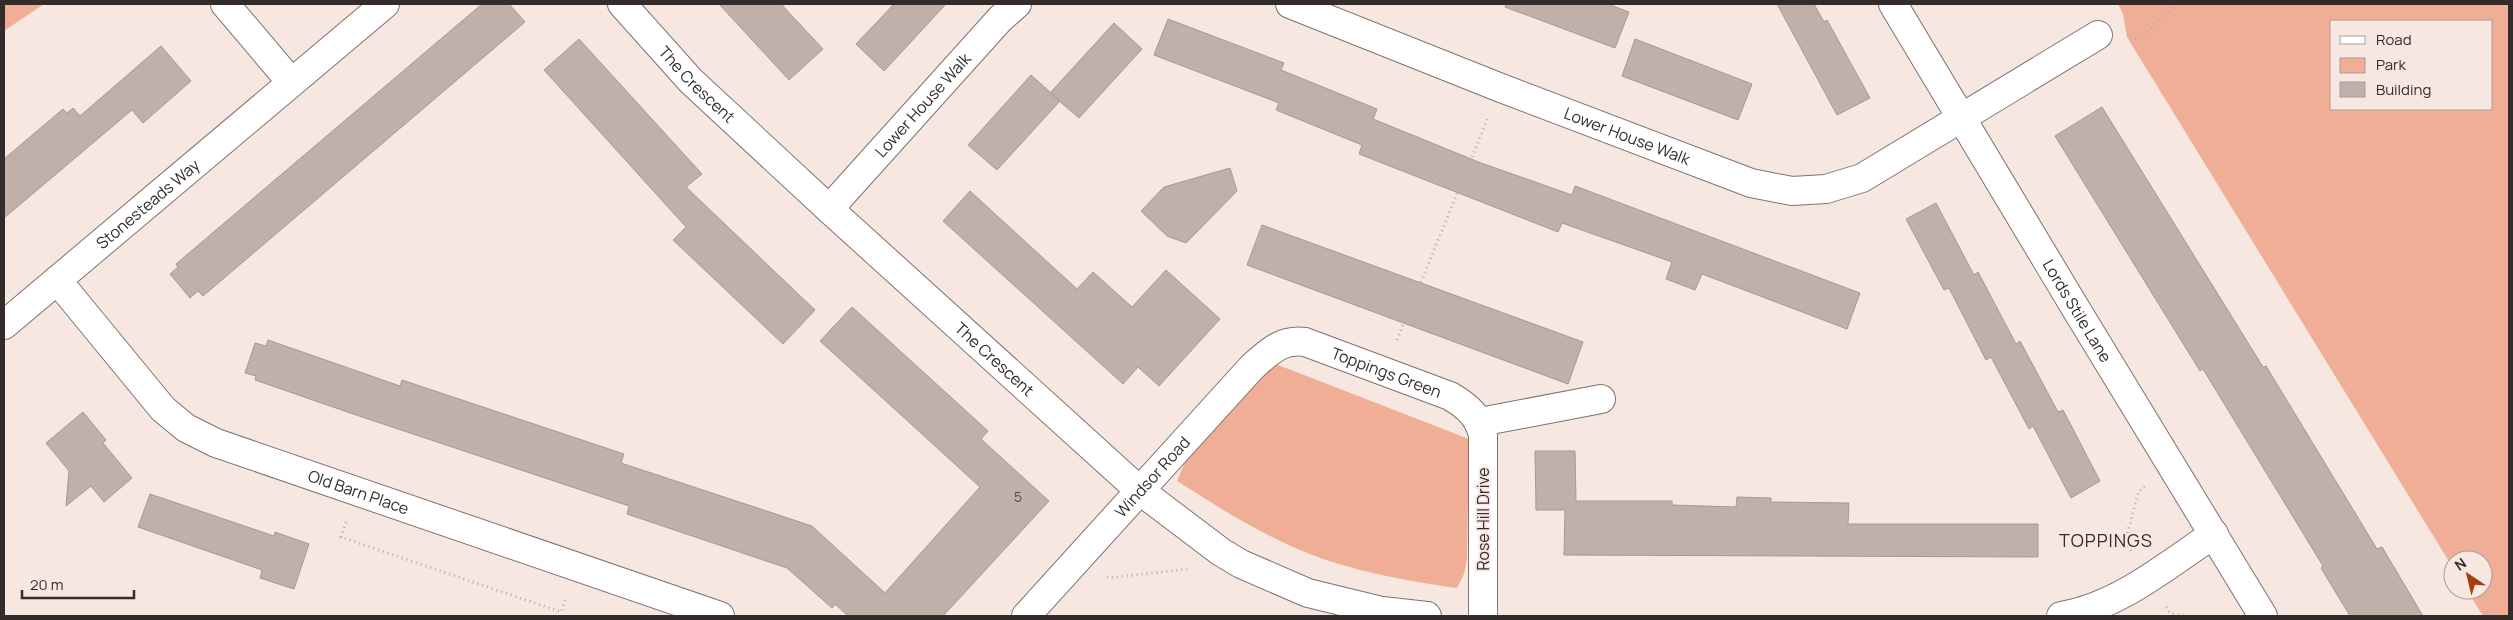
<svg xmlns="http://www.w3.org/2000/svg" width="2513" height="620" font-family="Manrope,sans-serif">
  <rect width="100%" height="100%" fill="#f7e7e1"/>
  <g fill="#f0ae96" fill-rule="evenodd">
    <polygon points="4,4 44,4 4,31"/>
    <path d="M2118 4H2509V616H2483L2467 590H2483V560H2453V568L2127 37 2123 14ZM2492 21V109H2332V21Z"/>
    <path d="M1273 363 1469 439 1467 559 1464 574 1457 588C1413 582 1369 574 1326 560 1273 542 1224 511 1177 481L1186 460Z"/>
  </g>
  <g fill="#bfb0aa" stroke="#a79893">
    <polygon points="482,4 509,4 525,22 203,296 198,291 190,298 170,274 178,267 176,264"/>
    <polygon points="719,4 781,4 823,49 789,80"/>
    <polygon points="894,4 946,4 884,71 856,44"/>
    <polygon points="1506,4 1608,4 1629,12 1615,48 1505,7"/>
    <polygon points="1777,4 1814,4 1824,22 1827,20 1870,98 1837,115"/>
    <polygon points="1168,19 1284,63 1281,70 1377,109 1373,119 1481,163 1572,195 1575,186 1860,293 1847,329 1702,274 1695,290 1666,279 1672,262 1562,223 1558,232 1359,154 1362,145 1276,110 1279,103 1154,55"/>
    <polygon points="1114,23 1142,49 1079,118 1050,93"/>
    <polygon points="579,39 702,174 686,187 815,310 783,344 673,240 686,227 544,70"/>
    <polygon points="1635,39 1752,84 1738,120 1622,76"/>
    <polygon points="161,46 191,81 143,123 132,110 4,218 4,159 63,109 67,113 73,108 80,116"/>
    <polygon points="1031,75 1060,101 997,170 968,145"/>
    <polygon points="2102,107 2263,367 2266,366 2377,549 2382,547 2423,616 2350,616 2321,568 2323,566 2203,369 2200,371 2055,136"/>
    <polygon points="1230,168 1237,191 1186,243 1167,236 1141,211 1164,187"/>
    <polygon points="970,191 1077,289 1093,272 1132,307 1166,270 1220,319 1159,386 1138,367 1123,384 943,221"/>
    <polygon points="1936,203 1974,275 1978,272 2016,344 2020,341 2058,412 2063,410 2100,481 2071,498 2033,426 2029,429 1991,357 1986,360 1949,288 1944,290 1906,219"/>
    <polygon points="1262,225 1583,342 1568,384 1247,265"/>
    <polygon points="852,307 988,431 981,439 1049,501 943,616 848,616 835,604 832,608 787,568 627,514 629,506 359,416 255,380 256,376 245,373 255,343 266,346 268,340 400,386 402,380 624,454 621,463 812,526 885,593 980,487 820,341"/>
    <polygon points="83,412 106,440 103,443 132,478 104,502 91,486 66,506 69,471 46,443"/>
    <polygon points="1535,451 1575,451 1576,501 1672,501 1672,505 1736,507 1737,497 1771,498 1771,502 1849,503 1848,524 2038,524 2038,557 1564,555 1565,510 1536,510"/>
    <polygon points="150,494 274,536 275,532 309,544 294,589 260,578 262,570 138,527"/>
  </g>
  <g fill="none" stroke-linecap="round" stroke-linejoin="round">
    <g stroke="#80726d" stroke-width="30">
      <g id="minor">
        <polyline points="225,4 291,82"/>
        <path id="s1" d="M622 4 691 81 829 209 1139 490 1221 552 1241 564 1308 593 1382 611 1427 616"/>
        <path id="s2" d="M1290 4 1501 88 1751 183 1792 191 1826 189 1862 178 2098 35"/>
        <path id="s3" d="M1893 4 2073 304 2263 616"/>
        <path id="s4" d="M829 209 1000 19 1017 4"/>
        <path id="s5" d="M57 280 163 409 186 428 216 443 720 616"/>
        <path id="s6" d="M4 325 385 4"/>
        <polyline points="1480,422 1601,399"/>
        <path id="s7" d="M1026 616 1252 367C1269 352 1281 339 1305 342L1450 396C1467 406 1478 415 1483 435V616"/>
        <path d="M2061 616C2118 607 2167 565 2214 534"/>
      </g>
    </g>
    <g stroke="#baada8" stroke-width="3" stroke-dasharray="1 4" stroke-linecap="butt">
      <polyline points="2130,38 2138,39 2178,4"/>
      <polyline points="1421,282 1488,118"/>
      <polyline points="1397,340 1403,325"/>
      <polyline points="346,522 341,537 561,612 566,598"/>
      <polyline points="2131,551 2125,542 2139,491 2145,486"/>
      <polyline points="1107,577 1109,578 1187,569"/>
      <polyline points="2166,607 2170,613 2184,616"/>
    </g>
    <use href="#minor" stroke="#fff" stroke-width="28"/>
  </g>
  <g text-anchor="middle" stroke-width="4" stroke-linejoin="round" paint-order="stroke">
    <g font-size="14" fill="#564d4a">
      <text x="1018" y="502">5</text>
    </g>
    <g font-size="16" fill="#332c2a" stroke="#f7e7e1">
      <text dy="6" stroke="none"><textPath href="#s1" startOffset="110">The Crescent</textPath></text>
      <text dy="6" stroke="none"><textPath href="#s4" startOffset="140">Lower House Walk</textPath></text>
      <text dy="6" stroke="none"><textPath href="#s2" startOffset="362">Lower House Walk</textPath></text>
      <text dy="6" stroke="none"><textPath href="#s6" startOffset="188">Stonesteads Way</textPath></text>
      <text dy="6" stroke="none"><textPath href="#s3" startOffset="358">Lords Stile Lane</textPath></text>
      <text dy="6" stroke="none"><textPath href="#s1" startOffset="515">The Crescent</textPath></text>
      <text dy="6" stroke="none"><textPath href="#s7" startOffset="484">Toppings Green</textPath></text>
      <text dy="6" stroke="none"><textPath href="#s7" startOffset="188">Windsor Road</textPath></text>
      <text dy="6" stroke="none"><textPath href="#s5" startOffset="381">Old Barn Place</textPath></text>
      <text transform="translate(1483 519) rotate(-90)" y="6">Rose Hill Drive</text>
    </g>
    <g font-size="18" letter-spacing="1" fill="#332c2a" stroke="#f7e7e1">
      <text x="2106" y="547">TOPPINGS</text>
    </g>
  </g>
  <rect width="2513" height="620" fill="none" stroke="#332c2a" stroke-width="10"/>
  <rect x="2330" y="20" width="162" height="90" fill="#f7e7e1" stroke="#a99c98"/>
  <rect x="2340" y="36" width="25" height="8" fill="#ffffff" stroke="#a99c98"/>
  <text x="2376" y="45" font-size="15" fill="#332c2a">Road</text>
  <rect x="2340" y="58" width="25" height="15" fill="#f0ae96" stroke="#a99c98"/>
  <text x="2376" y="70" font-size="15" fill="#332c2a">Park</text>
  <rect x="2340" y="82" width="25" height="15" fill="#bfb0aa" stroke="#a99c98"/>
  <text x="2376" y="95" font-size="15" fill="#332c2a">Building</text>
  <g transform="translate(2468 575) rotate(325)"><circle r="24" fill="#f7e7e1" stroke="#a99c98"/>
  <path d="M0-4L9 19L0 12L-9 19Z" fill="#a33e0f"/>
  <text y="-8" font-size="14" font-weight="bold" text-anchor="middle" fill="#332c2a">N</text>
  </g>
  <path d="M22 590v8h112v-8" fill="none" stroke="#332c2a" stroke-width="2.5"/>
  <text x="30" y="590" font-size="15" fill="#332c2a" stroke="#f7e7e1" stroke-width="4" paint-order="stroke">20 m</text>
</svg>
